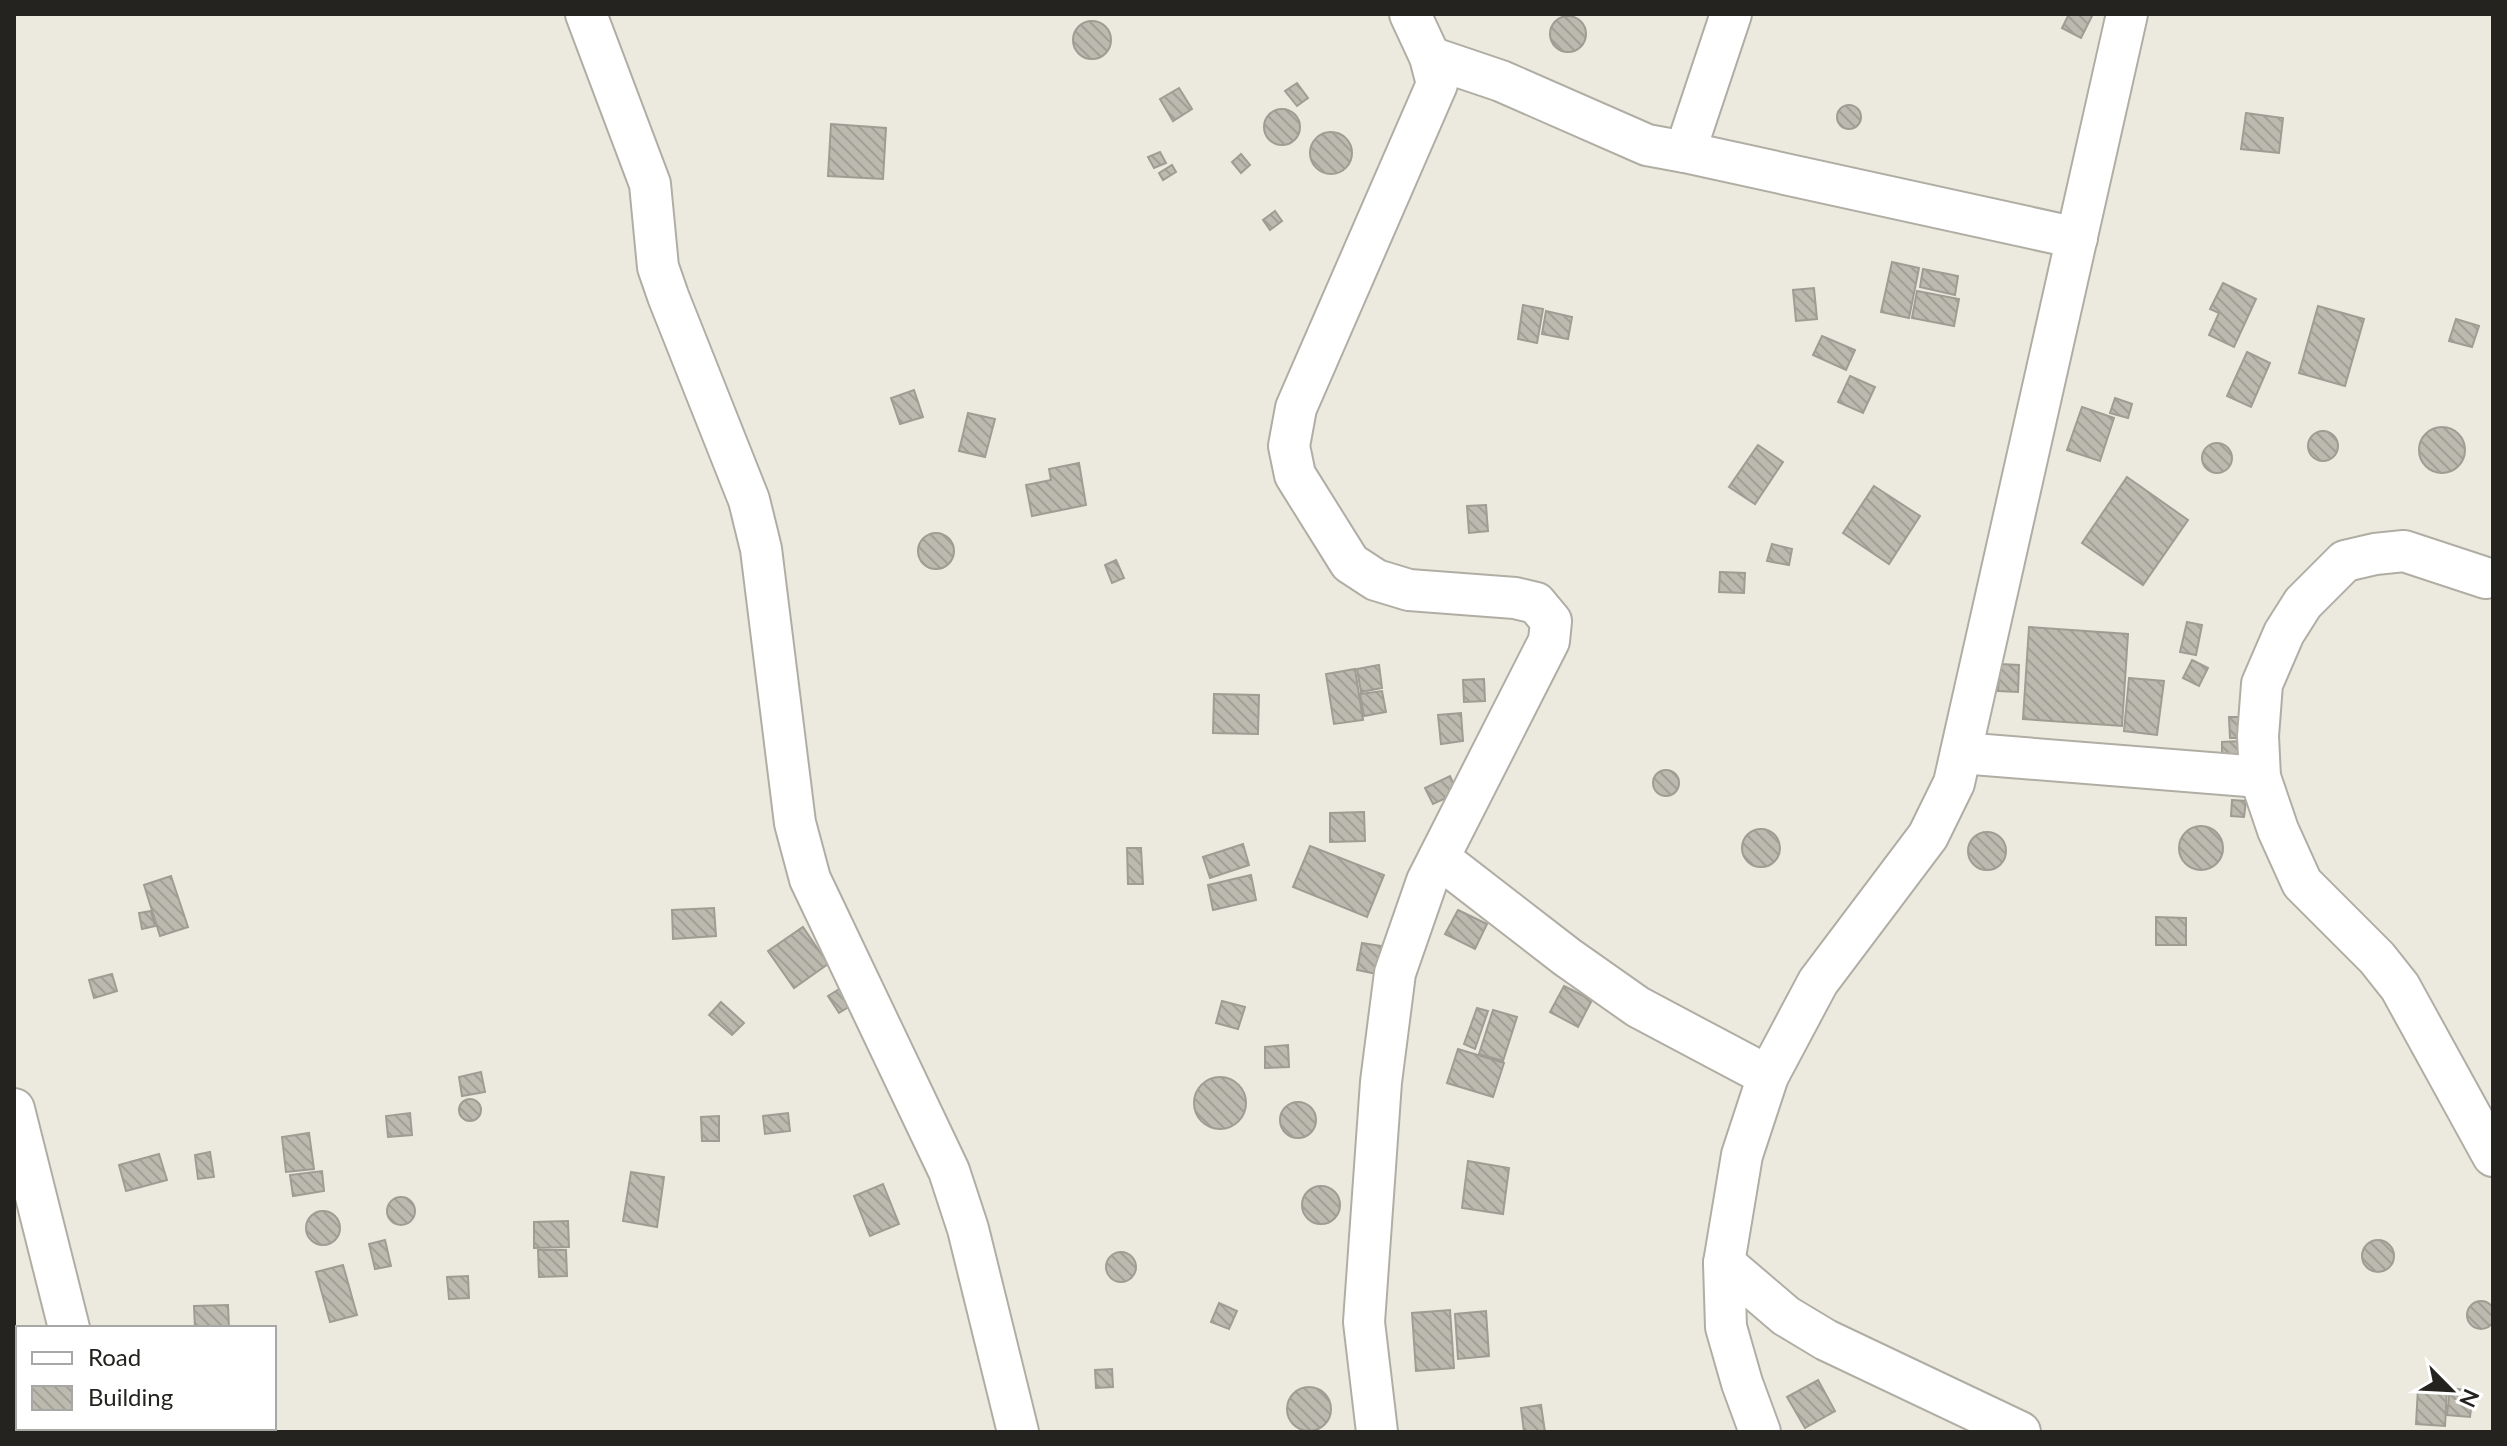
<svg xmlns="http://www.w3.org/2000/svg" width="2507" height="1446" font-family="Lato,sans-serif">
  <defs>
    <pattern id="building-back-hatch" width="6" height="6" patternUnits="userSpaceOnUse" patternTransform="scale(2)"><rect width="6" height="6" fill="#bcbaaf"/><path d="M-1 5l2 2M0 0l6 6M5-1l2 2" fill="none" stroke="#a1a096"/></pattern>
  </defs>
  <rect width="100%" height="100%" fill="#eceade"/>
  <g fill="url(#building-back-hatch)" stroke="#9f9d93" stroke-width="2">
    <polygon points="2069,14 2093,14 2081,38 2062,28"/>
    <circle cx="1568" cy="34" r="18"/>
    <circle cx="1092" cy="40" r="19"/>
    <polygon points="1297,83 1308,98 1297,106 1285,91"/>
    <polygon points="1179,88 1192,109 1173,121 1160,99"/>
    <circle cx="1849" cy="117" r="12"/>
    <circle cx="1282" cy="127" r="18"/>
    <polygon points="2246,113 2283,118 2279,153 2241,149"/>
    <polygon points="831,124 886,128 883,179 828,176"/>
    <circle cx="1331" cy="153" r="21"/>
    <polygon points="1160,152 1166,163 1154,168 1148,157"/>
    <polygon points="1241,154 1250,165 1241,173 1232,162"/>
    <polygon points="1172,165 1176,172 1163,180 1159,173"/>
    <polygon points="1275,211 1282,221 1270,230 1263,220"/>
    <polygon points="1892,262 1919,268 1909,318 1881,312"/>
    <polygon points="1923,269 1958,276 1955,295 1920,287"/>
    <polygon points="2223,283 2256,299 2234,347 2209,335 2219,313 2210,309"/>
    <polygon points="1814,288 1817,319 1796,321 1793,290"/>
    <polygon points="1917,291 1959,299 1954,326 1912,318"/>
    <polygon points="1523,305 1543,309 1537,343 1518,339"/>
    <polygon points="2318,306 2364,319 2345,386 2299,373"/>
    <polygon points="1546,311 1572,317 1568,339 1542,334"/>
    <polygon points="2456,319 2479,326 2472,347 2449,341"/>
    <polygon points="1822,336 1855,350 1846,370 1813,355"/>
    <polygon points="2247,352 2270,363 2251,407 2227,396"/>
    <polygon points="1850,376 1875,387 1863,413 1838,402"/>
    <polygon points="914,390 923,417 900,424 891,398"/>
    <polygon points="2115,398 2132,404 2128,418 2110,413"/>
    <polygon points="2082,407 2114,418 2100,461 2067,450"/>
    <polygon points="968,413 995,419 985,457 959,451"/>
    <circle cx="2442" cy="450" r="23"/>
    <circle cx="2323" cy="446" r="15"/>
    <circle cx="2217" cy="458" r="15"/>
    <polygon points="1758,445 1783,462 1755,504 1729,487"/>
    <polygon points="1079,463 1086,505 1032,516 1026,485 1051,480 1049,469"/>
    <polygon points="2127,477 2188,520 2143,585 2082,543"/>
    <polygon points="1874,486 1920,516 1889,564 1843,533"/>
    <polygon points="1486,505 1488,531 1469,533 1467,506"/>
    <circle cx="936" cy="551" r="18"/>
    <polygon points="1772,544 1792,549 1789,565 1767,561"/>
    <polygon points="1116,560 1124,578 1112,583 1105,565"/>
    <polygon points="1720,572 1745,573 1744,593 1719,592"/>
    <polygon points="2187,622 2202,625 2196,655 2180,652"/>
    <polygon points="2029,627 2128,634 2122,726 2023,719"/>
    <polygon points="2192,660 2208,668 2199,686 2183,678"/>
    <polygon points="2000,664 2019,665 2018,692 1998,691"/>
    <polygon points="1379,665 1382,688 1361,692 1357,669"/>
    <polygon points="1355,669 1363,720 1334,724 1326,674"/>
    <polygon points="2129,678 2164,681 2157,735 2124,731"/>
    <polygon points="1484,679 1485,701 1464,702 1463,680"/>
    <polygon points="1382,691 1386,712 1364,716 1360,694"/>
    <polygon points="1214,694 1259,695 1258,734 1213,733"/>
    <polygon points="1461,713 1463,741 1441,744 1438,715"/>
    <polygon points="2229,717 2240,717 2241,738 2230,738"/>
    <polygon points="2240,741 2241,757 2222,758 2222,742"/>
    <circle cx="1666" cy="783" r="13"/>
    <polygon points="1450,776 1457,793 1433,804 1425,788"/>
    <polygon points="2232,800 2246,801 2244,817 2231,816"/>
    <polygon points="1364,812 1365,841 1330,842 1330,813"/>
    <circle cx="2201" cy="848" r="22"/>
    <circle cx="1761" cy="848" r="19"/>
    <circle cx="1987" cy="851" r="19"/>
    <polygon points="1243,844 1249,865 1210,878 1203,857"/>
    <polygon points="1310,846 1384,875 1367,917 1293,887"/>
    <polygon points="1127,848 1141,848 1143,884 1128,884"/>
    <polygon points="1251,875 1256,900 1213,910 1208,885"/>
    <polygon points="171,876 188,927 160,936 144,885"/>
    <polygon points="714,908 716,936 673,939 672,910"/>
    <polygon points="1458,910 1487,924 1475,949 1445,934"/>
    <polygon points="151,911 155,926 142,929 139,913"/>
    <polygon points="2156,917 2186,918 2186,945 2156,945"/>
    <polygon points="803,927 828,964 794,988 768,951"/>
    <polygon points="1362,943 1382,946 1377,974 1357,970"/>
    <polygon points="112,974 117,991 94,998 89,980"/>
    <polygon points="844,986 855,1003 839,1013 828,996"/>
    <polygon points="1564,986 1592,1000 1578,1027 1550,1012"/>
    <polygon points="1222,1001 1245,1007 1238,1029 1216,1023"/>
    <polygon points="721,1002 744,1023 732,1035 709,1015"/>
    <polygon points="1477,1008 1488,1011 1475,1049 1464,1044"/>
    <polygon points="1493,1010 1517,1017 1503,1061 1479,1054"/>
    <polygon points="1288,1045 1289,1067 1265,1068 1265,1047"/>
    <polygon points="1458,1049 1504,1063 1493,1097 1447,1083"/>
    <polygon points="481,1072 485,1092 462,1096 459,1077"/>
    <circle cx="1220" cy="1103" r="26"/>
    <circle cx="470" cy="1110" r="11"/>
    <circle cx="1298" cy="1120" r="18"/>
    <polygon points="410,1113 412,1135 388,1137 386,1116"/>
    <polygon points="788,1113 790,1131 765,1134 763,1116"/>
    <polygon points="719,1116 719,1141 702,1141 701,1117"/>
    <polygon points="309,1133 314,1169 286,1172 282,1137"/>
    <polygon points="210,1152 214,1177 198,1179 195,1155"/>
    <polygon points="159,1154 167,1180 126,1191 119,1165"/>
    <polygon points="1468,1161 1509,1168 1503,1214 1462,1208"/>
    <polygon points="322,1171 324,1191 293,1196 290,1175"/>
    <polygon points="631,1172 664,1177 657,1227 623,1221"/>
    <polygon points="883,1184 899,1224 870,1236 854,1196"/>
    <circle cx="1321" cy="1205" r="19"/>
    <circle cx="401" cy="1211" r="14"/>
    <circle cx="323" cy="1228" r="17"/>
    <polygon points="568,1221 569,1247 534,1248 534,1222"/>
    <polygon points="385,1240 391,1266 375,1269 369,1244"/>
    <circle cx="2378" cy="1256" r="16"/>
    <polygon points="538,1250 566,1250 567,1276 539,1277"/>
    <circle cx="1121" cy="1267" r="15"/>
    <polygon points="343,1265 357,1315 330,1322 316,1272"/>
    <polygon points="468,1276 469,1298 449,1299 447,1277"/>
    <circle cx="2481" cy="1315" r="14"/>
    <polygon points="1219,1303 1237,1311 1229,1329 1211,1322"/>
    <polygon points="228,1305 229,1328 195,1328 194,1306"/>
    <polygon points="1450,1310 1454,1368 1416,1371 1412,1313"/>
    <polygon points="1486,1311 1489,1356 1458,1359 1455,1314"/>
    <polygon points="1112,1369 1113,1387 1096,1388 1095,1370"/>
    <polygon points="1818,1380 1835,1411 1805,1428 1787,1397"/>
    <circle cx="1309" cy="1409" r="22"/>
    <polygon points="2418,1388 2447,1389 2445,1426 2416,1424"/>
    <polygon points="2450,1388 2473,1391 2470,1417 2447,1415"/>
    <polygon points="1541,1405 1545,1432 1524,1432 1521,1408"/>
  </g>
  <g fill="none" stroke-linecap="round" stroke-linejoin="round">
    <g stroke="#b0aea4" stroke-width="44">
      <g id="street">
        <polyline points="586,14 650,184 658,267 668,296 749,500 761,549 795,823 810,879 949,1171 968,1229 1018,1432"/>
        <polyline points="1430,57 1501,81 1647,145 1685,152 2077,238"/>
        <polyline points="1685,152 1731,14"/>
        <polyline points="2486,578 2404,551 2375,554 2345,561 2303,603 2284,633 2262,684 2258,736 2260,777 2278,830 2302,883 2377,958 2400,987 2493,1156"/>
        <polyline points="1961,753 2260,777"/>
        <polyline points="1439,858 1567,957 1638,1007 1768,1076"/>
        <polyline points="14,1109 69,1328"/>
        <polyline points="1724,1263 1786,1316 1826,1340 2020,1432"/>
        <polyline points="92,1428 93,1432"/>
        <polyline points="1377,1432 1364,1322 1381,1082 1395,973 1427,881 1549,641 1551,621 1536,603 1515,598 1409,590 1376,580 1350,563 1295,475 1289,446 1296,408 1437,84 1430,57 1410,14"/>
        <polyline points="1760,1432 1742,1383 1726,1327 1724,1263 1742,1155 1768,1076 1818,982 1928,836 1954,783 2127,14"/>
      </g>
    </g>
    <use href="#street" stroke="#fff" stroke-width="40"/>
  </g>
  <rect width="2507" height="1446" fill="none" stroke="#24231f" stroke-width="32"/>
  <rect x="16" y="1326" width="260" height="104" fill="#ffffff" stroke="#a7a7a5" stroke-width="2"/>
  <rect x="32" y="1352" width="40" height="12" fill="#ffffff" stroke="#a7a7a5" stroke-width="2"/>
  <text x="88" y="1366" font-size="24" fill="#24231f">Road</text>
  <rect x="32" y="1386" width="40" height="24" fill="url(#building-back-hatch)" stroke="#a7a7a5" stroke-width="2"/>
  <text x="88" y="1406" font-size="24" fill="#24231f">Building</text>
  <g transform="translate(2451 1390) rotate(114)" stroke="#ffffff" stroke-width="6" paint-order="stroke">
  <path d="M0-6L14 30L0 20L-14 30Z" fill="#24231f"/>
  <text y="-12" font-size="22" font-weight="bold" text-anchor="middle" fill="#24231f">N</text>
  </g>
</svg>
